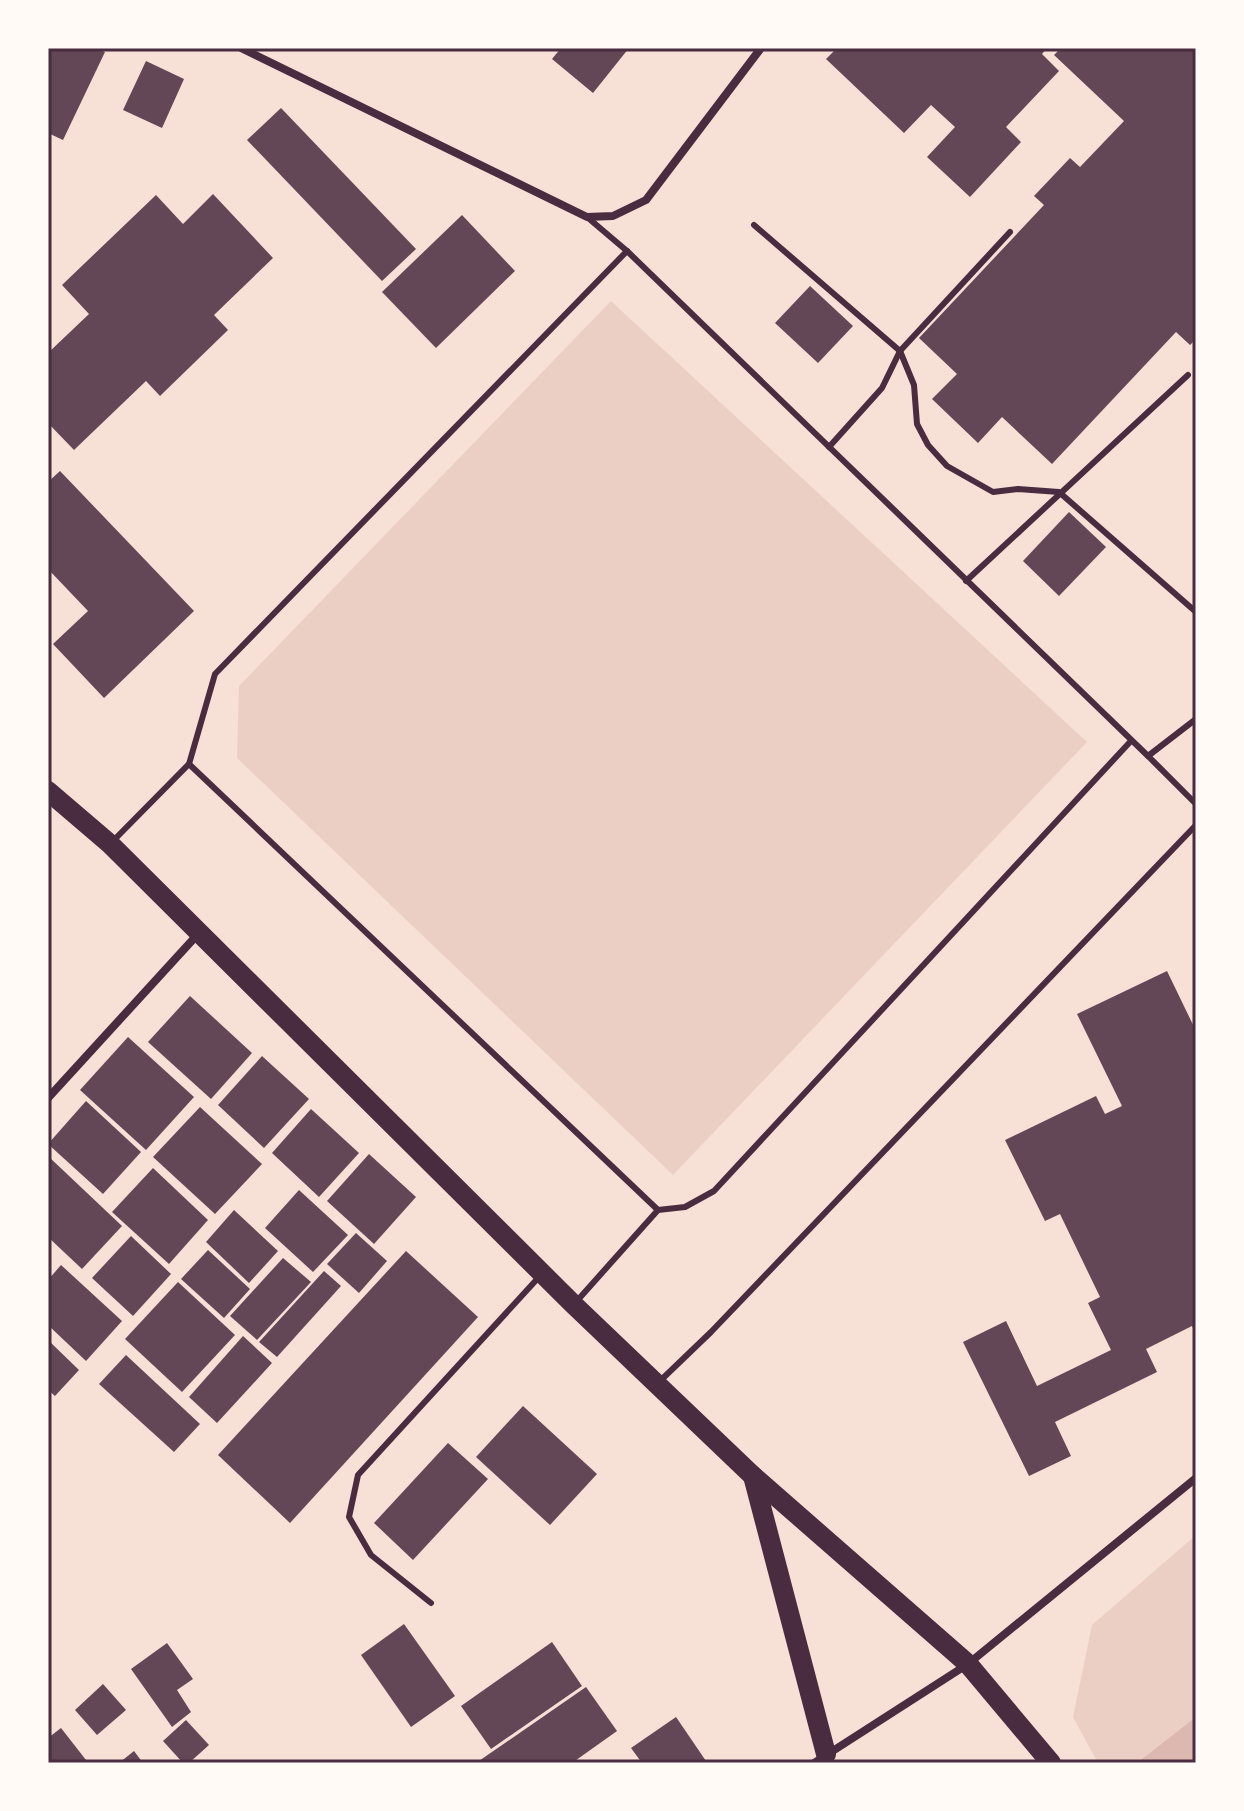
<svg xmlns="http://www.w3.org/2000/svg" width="1244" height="1811" font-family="'Asap Condensed',sans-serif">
  <rect width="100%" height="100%" fill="#f7e1d7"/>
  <g fill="#ebcfc5">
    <polygon points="611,301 1087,742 673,1175 237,758 239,686"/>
    <polygon points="1196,1535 1196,1763 1098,1763 1073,1717 1092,1625"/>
  </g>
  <polygon fill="#dcb8b0" points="1196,1717 1196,1763 1137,1763"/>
  <g fill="#644757">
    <polygon points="48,48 96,48 105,52 63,140 48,133"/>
    <polygon points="561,48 629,48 593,93 552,59"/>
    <polygon points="837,48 1047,48 1042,54 1059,71 1006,127 1021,142 970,197 927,157 955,127 931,105 904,133 826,59"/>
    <polygon points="1061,48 1196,48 1196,339 1190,345 1176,332 1052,464 1002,417 978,443 932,399 957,374 919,338 1044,205 1034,196 1070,158 1080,167 1124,121 1054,55"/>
    <polygon points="146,61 184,79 162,128 123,110"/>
    <polygon points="281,108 416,249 382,281 247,140"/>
    <polygon points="213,194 273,258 214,315 228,330 160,396 146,381 74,450 48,423 48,353 89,314 62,285 156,195 183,224"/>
    <polygon points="462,215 515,271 436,348 382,292"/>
    <polygon points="810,286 853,326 818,363 775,323"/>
    <polygon points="60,471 194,611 104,698 53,644 88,611 48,569 48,482"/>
    <polygon points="1069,512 1106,547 1059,596 1023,561"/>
    <polygon points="1167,971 1196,1031 1196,1335 1192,1326 1146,1349 1157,1372 1055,1422 1071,1456 1029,1476 963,1342 1006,1321 1037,1386 1111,1350 1088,1303 1100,1297 1060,1214 1045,1221 1005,1140 1096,1096 1105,1114 1122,1106 1077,1014"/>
    <polygon points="190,996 252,1053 211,1099 148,1042"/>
    <polygon points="128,1037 194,1097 146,1150 80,1090"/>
    <polygon points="262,1056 309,1099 264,1148 218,1105"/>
    <polygon points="86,1101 141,1152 103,1194 48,1144"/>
    <polygon points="200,1107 262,1164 215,1214 153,1157"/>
    <polygon points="311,1109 359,1153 319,1197 272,1153"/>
    <polygon points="369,1154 416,1197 374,1244 327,1201"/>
    <polygon points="48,1156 122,1226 82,1269 48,1237"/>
    <polygon points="153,1168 208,1220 169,1264 112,1212"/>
    <polygon points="299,1190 348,1235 313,1272 265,1228"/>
    <polygon points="234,1210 278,1251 249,1283 206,1242"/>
    <polygon points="356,1233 387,1261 359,1293 327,1264"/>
    <polygon points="131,1236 171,1274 133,1316 92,1278"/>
    <polygon points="208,1250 250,1289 224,1318 181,1279"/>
    <polygon points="406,1251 478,1317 290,1523 218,1455"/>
    <polygon points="283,1258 311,1282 257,1340 230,1316"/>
    <polygon points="61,1265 122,1321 86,1361 48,1325 48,1280"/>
    <polygon points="324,1271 341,1286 277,1357 259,1342"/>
    <polygon points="178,1282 235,1335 182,1392 125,1339"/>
    <polygon points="243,1336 272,1363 217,1423 189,1397"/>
    <polygon points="48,1340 79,1370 55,1396 48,1390"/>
    <polygon points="126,1355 200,1424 174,1452 99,1384"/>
    <polygon points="523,1406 597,1474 550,1525 476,1457"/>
    <polygon points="448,1443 488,1479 413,1560 374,1523"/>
    <polygon points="404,1624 455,1696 411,1727 361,1655"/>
    <polygon points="552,1642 582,1686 491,1749 461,1706"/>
    <polygon points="167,1643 193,1679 177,1690 191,1712 172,1727 131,1669"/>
    <polygon points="103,1684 126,1710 97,1735 75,1710"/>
    <polygon points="586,1687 617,1731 572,1763 476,1763"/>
    <polygon points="676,1717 706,1761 642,1763 631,1748"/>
    <polygon points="186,1720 209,1745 189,1763 183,1763 163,1741"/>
    <polygon points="61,1728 86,1760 82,1763 48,1763 48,1738"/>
    <polygon points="134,1751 143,1763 119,1763"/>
  </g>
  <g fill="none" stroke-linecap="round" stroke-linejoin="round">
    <g stroke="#4a2c40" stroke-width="6">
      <polyline points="587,217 627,251 1148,756"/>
      <polyline points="754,225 900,351 914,385 917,424 928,445 947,466 993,492 1018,489 1059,492 1196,612"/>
      <polyline points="627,251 215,674 189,764 658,1210"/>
      <polyline points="829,447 882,388 900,351 1010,232"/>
      <polyline points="966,581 1188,375"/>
      <polyline points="1196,719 1148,756 1196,804"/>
      <polyline points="113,841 189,764"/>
      <polyline points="576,1302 658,1210 685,1207 714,1191 1130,742"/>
      <polyline points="660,1381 711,1332 1196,825"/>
      <polyline points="431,1603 371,1555 349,1517 358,1475 539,1277"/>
    </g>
    <g stroke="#4a2c40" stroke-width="8">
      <polyline points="241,48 587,217 613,216 646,200 761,48"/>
      <polyline points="48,1098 198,934"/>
      <polyline points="814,1763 968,1664 1196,1478"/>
    </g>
    <g stroke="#4a2c40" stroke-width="20">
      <polyline points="48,791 110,844 574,1305 753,1476 968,1664 1051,1763"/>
      <polyline points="753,1476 826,1754"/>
    </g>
  </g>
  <rect width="1244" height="1811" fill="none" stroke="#fffaf5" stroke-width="100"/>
  <rect x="50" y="50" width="1144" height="1711" fill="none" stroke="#4a2c40" stroke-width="3"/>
</svg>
